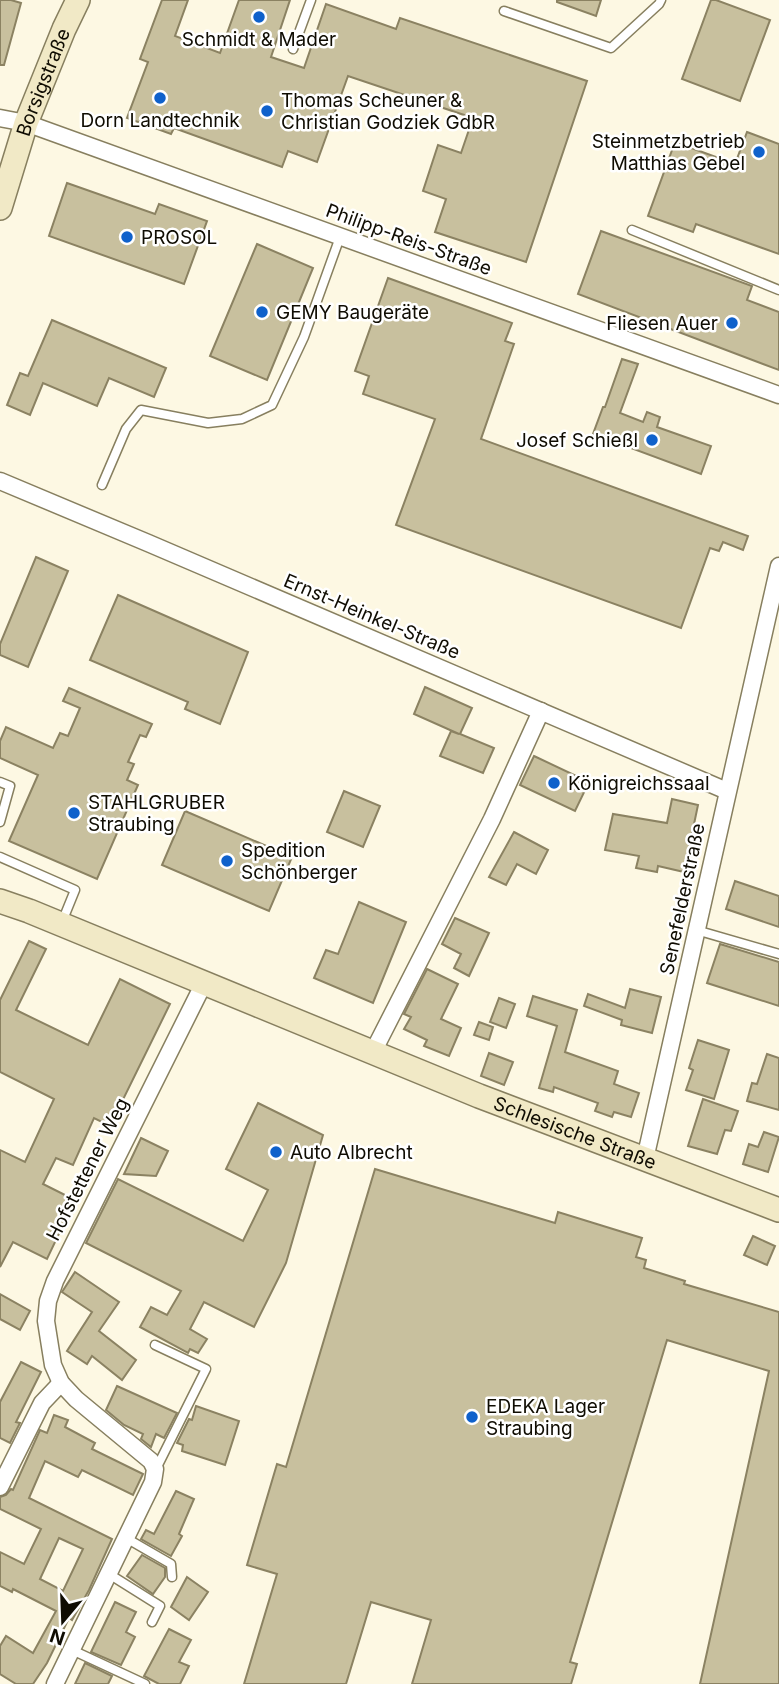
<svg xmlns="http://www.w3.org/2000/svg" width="779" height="1684" font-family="Inter,sans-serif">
  <rect width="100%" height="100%" fill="#fdf8e3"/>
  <g fill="#c8c09e" stroke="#8b8262" stroke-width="2" fill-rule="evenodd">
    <polygon points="0,0 11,0 21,3 4,65 0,65"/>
    <polygon points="162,0 188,0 175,36 220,53 239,0 290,0 271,57 304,68 326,4 396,29 400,18 587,81 526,262 435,232 446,199 423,191 438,145 461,153 473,118 348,76 317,162 288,151 282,167 174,128 171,134 127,118 148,62 140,59"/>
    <polygon points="557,0 601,0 596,16 557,2"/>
    <polygon points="711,0 716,0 770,20 740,101 682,79"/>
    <polygon points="747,132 779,144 779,254 696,224 693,232 648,216 675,142 735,164"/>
    <polygon points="67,183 155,214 159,204 207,221 184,284 49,236"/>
    <polygon points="601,231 752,286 747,300 779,312 779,370 578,294"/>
    <polygon points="257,244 313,268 267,380 210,356"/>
    <polygon points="388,278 512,323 505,341 514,344 481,439 748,536 743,550 723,542 719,551 710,548 681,628 396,525 435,419 363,394 369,376 355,371"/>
    <polygon points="52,320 166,368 154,397 109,378 97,406 43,383 30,415 7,405 20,373 28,376"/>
    <polygon points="622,359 638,364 620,413 643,422 647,412 660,417 657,427 711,446 701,474 593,434 603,407 605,407"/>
    <polygon points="36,557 68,571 28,667 0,655 0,644"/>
    <polygon points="118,595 248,652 220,724 185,709 188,702 90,660"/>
    <polygon points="425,687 472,708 460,734 494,748 483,773 440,756 451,731 459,734 414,714"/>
    <polygon points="69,688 152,724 146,737 140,735 128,762 134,764 127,780 138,785 97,879 9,841 38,775 0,758 0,741 6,727 53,748 60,733 68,736 80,708 63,701"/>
    <polygon points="534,756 589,782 575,811 520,785"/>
    <polygon points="344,791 380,806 363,847 327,832"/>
    <polygon points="672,799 698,805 684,872 658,866 657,872 636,868 639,856 605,850 613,814 667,823"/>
    <polygon points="185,811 292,857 269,911 162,865"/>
    <polygon points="514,832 548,850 536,874 517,864 506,885 489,877"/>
    <polygon points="735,881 779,896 779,927 726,909"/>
    <polygon points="359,902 406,922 373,1003 314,978 326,950 338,954"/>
    <polygon points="455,918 489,933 469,976 454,968 461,954 442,944"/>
    <polygon points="29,941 46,949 16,1010 88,1045 120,979 170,1004 110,1126 94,1118 73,1165 56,1158 43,1184 75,1200 47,1259 13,1242 0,1267 0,1150 25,1162 54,1099 0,1072 0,1000"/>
    <polygon points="720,944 779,962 779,1006 707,983"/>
    <polygon points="427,969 458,984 441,1019 461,1028 449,1056 424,1046 427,1040 404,1029 411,1017 404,1014"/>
    <polygon points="630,989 661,997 652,1033 621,1025 622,1020 584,1006 588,994 625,1008"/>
    <polygon points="533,996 577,1010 565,1052 618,1071 614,1084 639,1093 631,1117 614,1112 612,1117 595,1111 598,1103 554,1087 553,1092 539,1088 557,1026 527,1016"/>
    <polygon points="499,998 515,1004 506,1028 490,1022"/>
    <polygon points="479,1022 493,1027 489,1040 474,1035"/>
    <polygon points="698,1040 729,1050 714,1099 686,1090 693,1070 689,1068"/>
    <polygon points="489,1053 513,1062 504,1085 481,1076"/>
    <polygon points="767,1054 779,1058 779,1110 747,1101 752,1083 757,1084"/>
    <polygon points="703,1099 738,1111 731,1131 725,1130 717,1154 688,1146"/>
    <polygon points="258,1103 323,1135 286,1263 254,1327 204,1302 190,1329 207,1339 198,1353 190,1349 188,1353 140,1327 151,1307 167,1315 181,1291 86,1243 118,1179 243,1241 268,1190 226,1169"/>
    <polygon points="764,1132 779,1137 768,1172 743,1164 749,1144 758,1147"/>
    <polygon points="141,1138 168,1151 156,1176 124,1174"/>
    <polygon points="375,1169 555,1223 558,1212 642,1238 636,1257 646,1260 644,1268 685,1281 684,1284 779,1312 779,1684 700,1684 769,1371 667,1340 570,1662 577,1664 571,1684 412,1684 431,1620 371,1602 346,1684 244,1684 277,1574 247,1565 277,1464 286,1467"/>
    <polygon points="753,1236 775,1246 767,1265 744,1255"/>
    <polygon points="75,1272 119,1302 99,1331 136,1360 122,1380 92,1356 87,1364 67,1351 92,1312 62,1292"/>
    <polygon points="0,1294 30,1311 20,1330 0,1319"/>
    <polygon points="21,1362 41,1372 16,1422 20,1423 10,1443 0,1438 0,1402"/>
    <polygon points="117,1386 177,1413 164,1438 156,1434 151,1447 141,1439 143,1434 124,1425 106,1410"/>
    <polygon points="196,1406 239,1421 225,1465 182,1451 183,1445 177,1443 189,1419 192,1420"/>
    <path d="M54 1415 68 1420 65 1427 95 1443 92 1449 143 1474 133 1495 82 1470 78 1477 45 1461 29 1498 112 1539 89 1590 72 1620 69 1618 47 1663 33 1684H16L0 1674V1646L6 1636 33 1653 56 1611 13 1589 12 1592 0 1586V1552L24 1564 41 1529 0 1509V1497L6 1495 11 1489 13 1490 40 1430 47 1433ZM59 1538 83 1549 63 1591 40 1579Z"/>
    <polygon points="176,1491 194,1499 179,1534 182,1536 171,1556 141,1539 146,1530 154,1534"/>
    <polygon points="142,1555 165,1568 165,1577 153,1594 127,1576"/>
    <polygon points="187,1577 208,1592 189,1620 171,1607"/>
    <polygon points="115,1602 136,1612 126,1632 135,1637 121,1665 91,1652"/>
    <polygon points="169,1629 191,1640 179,1662 189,1666 180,1684 159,1684 144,1676"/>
    <polygon points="85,1663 112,1676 108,1684 75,1684"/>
  </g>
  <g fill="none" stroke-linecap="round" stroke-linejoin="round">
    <g stroke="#877f5f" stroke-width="11">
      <g id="lane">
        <polyline points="504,11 611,48 659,4 661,0"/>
        <polyline points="293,49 311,0"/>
        <polyline points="632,230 779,290"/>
        <polyline points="102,485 126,429 141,410 208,423 242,419 272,405 304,337 340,237"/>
        <polyline points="0,782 10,786 0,822"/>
        <polyline points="0,857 75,890 62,922"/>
        <polyline points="696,930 779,954"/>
        <polyline points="155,1345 206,1369 156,1469"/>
        <polyline points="126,1538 171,1564 172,1577"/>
        <polyline points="109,1574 160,1606 152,1622"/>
        <polyline points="72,1650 145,1684"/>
      </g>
    </g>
    <g stroke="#877f5f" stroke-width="19">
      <g id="street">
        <polyline points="0,118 26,123 779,395"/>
        <polyline points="0,481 148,543 727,791"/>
        <polyline points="373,1052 492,819 541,711"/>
        <polyline points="645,1159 779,566"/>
        <polyline points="0,1487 42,1403 61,1383"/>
        <polyline points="55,1684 153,1482 155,1469 151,1461 76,1399 61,1383 53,1365 46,1321 48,1301 55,1281 204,983"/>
      </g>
    </g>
    <g stroke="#877f5f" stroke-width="26">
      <g id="secondary">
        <path id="s1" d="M0 208 26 123 64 29 78 0"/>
        <path id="s2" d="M0 901 29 911 479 1096 779 1210"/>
      </g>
    </g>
    <use href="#lane" stroke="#fff" stroke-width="8"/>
    <use href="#street" stroke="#fff" stroke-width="16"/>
    <use href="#secondary" stroke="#f1e9c6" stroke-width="23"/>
  </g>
  <g fill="#0f61cb" stroke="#fff" stroke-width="2.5">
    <circle cx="259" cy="17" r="7"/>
    <circle cx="160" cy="98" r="7"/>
    <circle cx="267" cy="111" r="7"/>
    <circle cx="759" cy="152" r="7"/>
    <circle cx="127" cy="237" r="7"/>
    <circle cx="262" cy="312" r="7"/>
    <circle cx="732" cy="323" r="7"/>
    <circle cx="652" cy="440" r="7"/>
    <circle cx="554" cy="783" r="7"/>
    <circle cx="74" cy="813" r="7"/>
    <circle cx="227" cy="861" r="7"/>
    <circle cx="276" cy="1152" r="7"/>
    <circle cx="472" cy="1417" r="7"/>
  </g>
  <g text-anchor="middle" stroke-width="5" stroke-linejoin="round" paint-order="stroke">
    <g font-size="19" fill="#0f0c02" stroke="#fff" text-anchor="start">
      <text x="259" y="46" text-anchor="middle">Schmidt &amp; Mader</text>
      <text x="281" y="107">Thomas Scheuner &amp;<tspan x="281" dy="22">Christian Godziek GdbR</tspan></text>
      <text x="160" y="127" text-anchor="middle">Dorn Landtechnik</text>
      <text x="745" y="148" text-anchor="end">Steinmetzbetrieb<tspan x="745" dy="22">Matthias Gebel</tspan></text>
      <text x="141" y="244">PROSOL</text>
      <text x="276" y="319">GEMY Baugeräte</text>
      <text x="718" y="330" text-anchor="end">Fliesen Auer</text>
      <text x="638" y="447" text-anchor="end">Josef Schießl</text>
      <text x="568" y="790">Königreichssaal</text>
      <text x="88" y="809">STAHLGRUBER<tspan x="88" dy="22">Straubing</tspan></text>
      <text x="241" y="857">Spedition<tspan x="241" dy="22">Schönberger</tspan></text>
      <text x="290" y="1159">Auto Albrecht</text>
      <text x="486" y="1413">EDEKA Lager<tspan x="486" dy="22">Straubing</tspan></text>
    </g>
    <g font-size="19" fill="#0f0c02" stroke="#fff">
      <text dy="7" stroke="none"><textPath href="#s1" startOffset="133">Borsigstraße</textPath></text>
      <text transform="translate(409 239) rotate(20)" y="7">Philipp-Reis-Straße</text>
      <text transform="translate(372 616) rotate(23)" y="7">Ernst-Heinkel-Straße</text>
      <text transform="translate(682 899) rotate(-78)" y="7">Senefelderstraße</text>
      <text dy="7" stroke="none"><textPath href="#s2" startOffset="620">Schlesische Straße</textPath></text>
      <text transform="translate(87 1169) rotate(-63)" y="7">Hofstettener Weg</text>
    </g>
  </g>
  <g transform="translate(63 1621) rotate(199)" stroke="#ffffff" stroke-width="5" paint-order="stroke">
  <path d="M0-5L12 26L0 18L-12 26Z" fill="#0f0c02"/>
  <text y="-10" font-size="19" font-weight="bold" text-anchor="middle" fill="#0f0c02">N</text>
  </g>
</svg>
